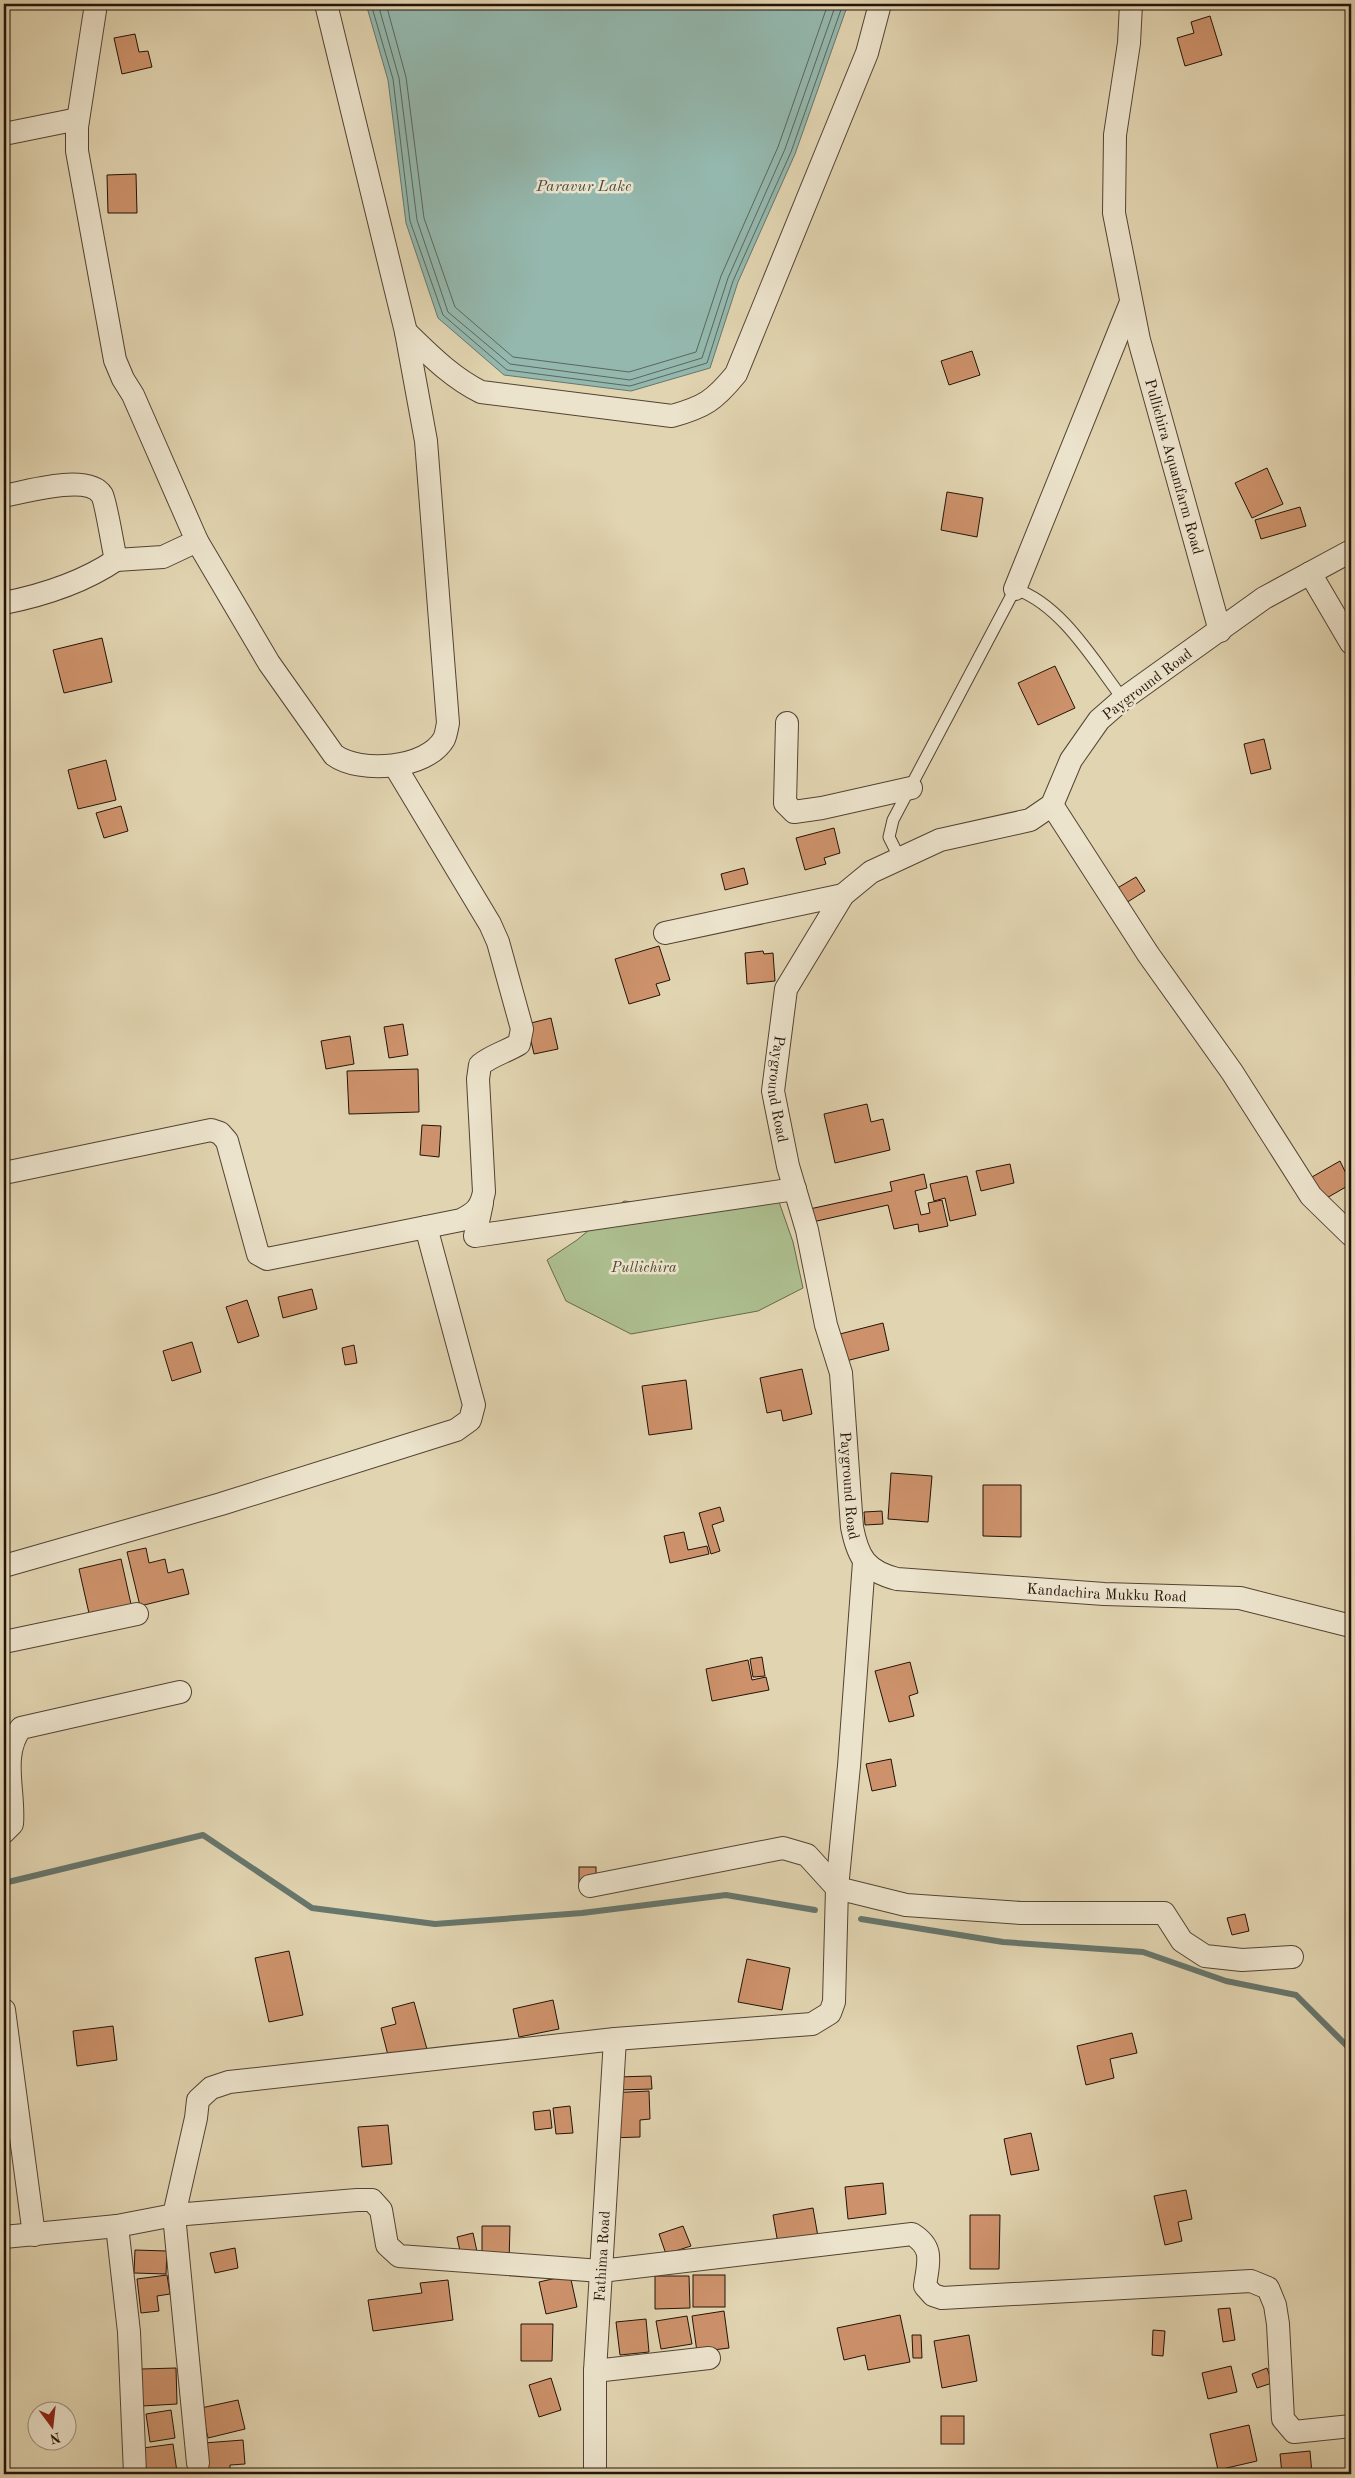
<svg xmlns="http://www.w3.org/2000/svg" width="1355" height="2478" font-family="'Old Standard TT',serif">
  <rect width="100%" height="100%" fill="#e1d4b0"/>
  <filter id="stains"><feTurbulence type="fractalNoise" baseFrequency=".004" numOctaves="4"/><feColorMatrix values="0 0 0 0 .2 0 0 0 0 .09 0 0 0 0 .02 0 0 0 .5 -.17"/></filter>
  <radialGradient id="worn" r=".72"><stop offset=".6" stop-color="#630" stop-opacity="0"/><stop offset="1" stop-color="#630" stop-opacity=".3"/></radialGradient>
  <polygon fill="#adbe8f" stroke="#68684c" points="778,1199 793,1242 803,1288 758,1311 631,1334 566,1301 547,1260 577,1240 624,1201 665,1205"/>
  <polygon fill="#94b8ae" stroke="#67766c" points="366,4 848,4 795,154 738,282 710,368 631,391 504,375 438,318 406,223 388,80"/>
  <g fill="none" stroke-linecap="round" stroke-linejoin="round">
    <g stroke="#5c665c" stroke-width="1">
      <polyline points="371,4 393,79 410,221 443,315 507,370 630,386 707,363 733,281 791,152 843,4"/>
      <polyline points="378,4 399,78 417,220 448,312 510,364 630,380 702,358 728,278 785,149 836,4"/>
      <polyline points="386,4 406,77 424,218 455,307 513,357 629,372 696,352 721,276 778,147 828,4"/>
    </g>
    <g stroke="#67766c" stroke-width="6">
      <polyline points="4,1883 203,1835 312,1908 435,1924 582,1913 726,1895 815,1910"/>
      <polyline points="861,1919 1003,1942 1143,1952 1226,1981 1296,1995 1351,2050"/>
    </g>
  </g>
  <g fill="#cd926b" stroke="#241309">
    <polygon points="1210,16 1222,55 1185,66 1177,38 1194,33 1191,22"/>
    <polygon points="135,34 139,52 148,51 152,67 122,74 114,38"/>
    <polygon points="136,174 137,213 108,213 107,175"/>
    <polygon points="972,351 980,375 949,385 941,361"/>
    <polygon points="1267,468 1283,504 1252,518 1235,483"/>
    <polygon points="947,492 983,498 977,537 941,530"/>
    <polygon points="1300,507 1306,526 1261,539 1255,520"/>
    <polygon points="102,638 112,682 64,693 53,650"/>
    <polygon points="1055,666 1075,708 1038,725 1018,683"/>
    <polygon points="1264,739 1271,769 1251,774 1244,744"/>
    <polygon points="106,760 116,800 78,809 68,770"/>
    <polygon points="121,806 128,831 104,838 96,813"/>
    <polygon points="834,828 840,853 824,858 826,864 805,870 796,838"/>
    <polygon points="744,868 748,884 725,890 721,874"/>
    <polygon points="1136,877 1145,891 1118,908 1109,893"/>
    <polygon points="659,946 670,980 656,984 660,995 629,1004 615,959"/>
    <polygon points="763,951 764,954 773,953 775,981 747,984 745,953"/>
    <polygon points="551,1018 558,1049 534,1054 527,1024"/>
    <polygon points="403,1024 408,1055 389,1058 384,1027"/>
    <polygon points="350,1036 354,1064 326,1069 321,1041"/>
    <polygon points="418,1069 419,1112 349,1114 347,1071"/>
    <polygon points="867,1104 871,1122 883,1119 890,1150 835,1163 824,1114"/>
    <polygon points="422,1125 441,1126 439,1157 420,1155"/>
    <polygon points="1340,1161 1351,1184 1318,1203 1305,1181"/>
    <polygon points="1010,1164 1014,1183 981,1191 976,1171"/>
    <polygon points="924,1174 927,1188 915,1191 921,1215 930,1213 928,1203 942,1200 948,1226 919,1232 918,1224 894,1229 888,1205 808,1223 805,1210 892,1191 890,1182"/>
    <polygon points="967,1176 976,1215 950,1221 945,1198 934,1201 930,1184"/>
    <polygon points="312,1289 317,1309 283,1318 278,1297"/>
    <polygon points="247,1300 259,1336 238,1343 226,1307"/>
    <polygon points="883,1323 889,1350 838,1363 832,1336"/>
    <polygon points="192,1342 201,1372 172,1381 163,1351"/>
    <polygon points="354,1345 357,1363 345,1365 342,1348"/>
    <polygon points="802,1369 812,1414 783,1421 781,1410 767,1413 760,1378"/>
    <polygon points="686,1380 692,1429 649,1435 642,1386"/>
    <polygon points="891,1473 932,1476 928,1522 888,1519"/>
    <polygon points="983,1485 1021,1485 1021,1537 983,1536"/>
    <polygon points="720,1507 724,1521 712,1525 720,1551 711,1554 699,1513"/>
    <polygon points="882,1511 883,1524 865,1525 864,1512"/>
    <polygon points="684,1532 688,1550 707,1546 709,1554 670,1563 664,1536"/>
    <polygon points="146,1548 149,1563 165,1559 168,1573 183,1569 189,1594 140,1606 127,1552"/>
    <polygon points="121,1559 135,1622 93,1631 79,1569"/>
    <polygon points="762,1657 765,1676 753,1677 750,1659"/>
    <polygon points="748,1660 752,1680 766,1677 769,1690 712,1701 706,1669"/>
    <polygon points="910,1662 918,1693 909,1696 914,1716 889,1722 875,1671"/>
    <polygon points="891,1759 896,1786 872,1791 866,1764"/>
    <rect x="579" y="1867" width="17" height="19"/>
    <polygon points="1245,1914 1249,1931 1232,1935 1227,1918"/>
    <polygon points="289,1951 303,2015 269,2022 255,1958"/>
    <polygon points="747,1959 790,1968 782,2010 738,2002"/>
    <polygon points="553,2000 559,2029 519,2037 513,2009"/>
    <polygon points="414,2002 428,2053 390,2063 381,2028 396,2024 392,2008"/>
    <polygon points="113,2026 117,2060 77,2066 73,2031"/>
    <polygon points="1132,2033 1137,2053 1110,2059 1114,2078 1086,2085 1077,2046"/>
    <polygon points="651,2076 652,2089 617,2090 617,2077"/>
    <polygon points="649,2091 650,2119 640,2120 640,2137 609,2138 608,2093"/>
    <polygon points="570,2106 573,2133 556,2134 553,2108"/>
    <polygon points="550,2110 552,2128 535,2130 533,2112"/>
    <polygon points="388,2125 392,2164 362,2167 358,2127"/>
    <polygon points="1031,2133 1039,2170 1011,2175 1004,2139"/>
    <polygon points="883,2183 886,2214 848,2219 845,2187"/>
    <polygon points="1186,2190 1192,2219 1178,2222 1182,2241 1165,2245 1154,2196"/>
    <polygon points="813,2208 821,2254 781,2261 773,2215"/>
    <polygon points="970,2215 1000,2215 999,2269 970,2269"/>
    <polygon points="482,2226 510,2226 509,2262 482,2262"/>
    <polygon points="683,2226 691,2246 666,2254 659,2234"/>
    <polygon points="473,2233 479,2261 463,2265 457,2237"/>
    <polygon points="235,2248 238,2268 215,2273 210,2253"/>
    <polygon points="135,2250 167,2251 166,2274 134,2273"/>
    <polygon points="167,2275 170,2294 157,2296 159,2311 141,2313 137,2279"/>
    <polygon points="570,2275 577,2307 546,2314 539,2282"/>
    <rect x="693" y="2275" width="32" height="32"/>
    <polygon points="655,2276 689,2276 690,2308 655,2309"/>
    <polygon points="448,2280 453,2320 373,2331 368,2300 422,2293 420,2283"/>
    <polygon points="1230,2308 1235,2340 1223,2342 1218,2309"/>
    <polygon points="724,2311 729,2348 697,2352 692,2316"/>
    <polygon points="900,2315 910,2362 868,2370 865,2355 844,2360 837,2328"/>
    <polygon points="687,2316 692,2344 661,2349 656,2321"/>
    <polygon points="646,2319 649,2352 620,2355 616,2322"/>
    <polygon points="521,2324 553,2324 552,2361 521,2361"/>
    <polygon points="1153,2330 1165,2331 1163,2356 1152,2355"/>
    <polygon points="912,2335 921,2335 922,2358 913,2358"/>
    <polygon points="969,2335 977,2381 942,2388 934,2341"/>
    <polygon points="1231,2366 1237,2392 1208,2399 1202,2373"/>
    <polygon points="176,2368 177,2404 142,2406 141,2369"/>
    <polygon points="1267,2368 1272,2383 1257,2388 1252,2374"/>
    <polygon points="551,2378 561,2410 539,2417 529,2385"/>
    <polygon points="238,2400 245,2429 208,2438 201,2408"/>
    <polygon points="171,2410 175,2438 150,2442 146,2414"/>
    <rect x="941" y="2416" width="23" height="28"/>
    <polygon points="1249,2425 1257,2461 1218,2470 1210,2434"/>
    <polygon points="243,2440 245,2464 230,2465 230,2474 206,2474 204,2443"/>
    <polygon points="173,2444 177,2472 147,2474 143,2448"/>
    <polygon points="1310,2451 1312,2474 1282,2474 1280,2454"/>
  </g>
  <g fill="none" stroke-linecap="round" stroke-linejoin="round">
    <g stroke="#534333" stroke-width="13">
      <path id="lane" d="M900 859 889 837 893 820 1015 589C1061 604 1094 661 1123 699"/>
    </g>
    <g stroke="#534333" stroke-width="24">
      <g id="street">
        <path d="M96 4 77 127V151L115 360 123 379 133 395 197 541 269 663 334 755C360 774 427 769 444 739 446 735 447 728 448 723L426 441 406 332 326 4"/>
        <path id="s1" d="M1131 4 1129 43 1115 135 1114 213 1139 340 1220 631"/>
        <polyline points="4,134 78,119"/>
        <path d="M406 332C430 355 451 377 481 392L672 416C704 407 714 401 736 374L867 53 880 4"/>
        <path d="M4 496C24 492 88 473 102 495 106 502 113 548 116 560L163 557 197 541"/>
        <path id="s2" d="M1351 551 1264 598 1123 699 1099 720 1071 760 1052 805 1030 820 940 840 871 872 843 895 786 989 773 1091 788 1166 807 1230 826 1325 841 1373 852 1527C858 1558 866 1571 897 1579L1104 1594 1240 1598 1351 1626"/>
        <polyline points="1310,573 1351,643"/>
        <polyline points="1015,589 1131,302"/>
        <path d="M4 603C44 595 82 583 116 560"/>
        <polyline points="787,723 785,803 794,812 822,808 911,788"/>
        <polyline points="1052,805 1148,954 1232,1072 1311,1196 1351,1235"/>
        <polyline points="665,933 843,895"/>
        <path d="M4 1173 211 1130 220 1133 227 1141 258 1254 267 1259 461 1220C475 1213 481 1208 484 1192L478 1079 480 1065C492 1055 506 1052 519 1044L522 1029 498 942 490 924 395 766"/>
        <polyline points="482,1203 475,1236 795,1189"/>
        <polyline points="4,1566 221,1504 456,1430 470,1420 474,1405 426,1227"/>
        <polyline points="4,1642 137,1614"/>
        <path d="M4 1832 12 1824C15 1792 0 1755 21 1728L180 1692"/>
        <polyline points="590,1886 783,1848 807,1855 837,1888 906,1905 1021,1913 1164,1913 1182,1941 1205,1956 1242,1960 1292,1957"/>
        <polyline points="4,2010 34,2235"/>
        <polyline points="117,2226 129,2332 135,2474"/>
        <path d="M4 2237 117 2226 174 2215 357 2200H372L381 2210 387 2245 399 2256 601 2271 912 2234C935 2248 928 2263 925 2286L933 2295 942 2298 1251 2281 1268 2288 1275 2305 1278 2324 1283 2419 1294 2432 1351 2426"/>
        <polyline points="595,2371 709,2358"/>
        <polyline points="198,2463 174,2215 196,2118 198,2100 211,2088 229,2082 615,2039 812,2024 830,2013 834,2002 837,1888 849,1766 864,1562"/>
        <path id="s3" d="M595 2474V2371L615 2039"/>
      </g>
    </g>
    <use href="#lane" stroke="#ece3cc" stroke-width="11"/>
    <use href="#street" stroke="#ece3cc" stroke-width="22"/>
  </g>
  <g text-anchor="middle" stroke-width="5" stroke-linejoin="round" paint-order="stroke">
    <g font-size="15" fill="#241309" stroke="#ece3cc">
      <text dy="5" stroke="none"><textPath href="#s1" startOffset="471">Pullichira Aquamfarm Road</textPath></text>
      <text transform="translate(1147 684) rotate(-37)" y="5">Payground Road</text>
      <text dy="5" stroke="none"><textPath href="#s2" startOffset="844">Payground Road</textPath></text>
      <text dy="5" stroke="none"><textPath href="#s2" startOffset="1249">Payground Road</textPath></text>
      <text dy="5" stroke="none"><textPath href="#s2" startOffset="1575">Kandachira Mukku Road</textPath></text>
      <text dy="5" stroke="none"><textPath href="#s3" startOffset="218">Fathima Road</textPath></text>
    </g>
    <g font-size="15" font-style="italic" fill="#4d4631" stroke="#ece3cc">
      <text x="644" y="1272">Pullichira</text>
    </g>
    <g font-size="16" font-style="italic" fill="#4b4d43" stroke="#ece3cc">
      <text x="584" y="191">Paravur Lake</text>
    </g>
  </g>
  <rect width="1355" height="2478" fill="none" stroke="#e1d4b0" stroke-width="20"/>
  <rect x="5" y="5" width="1345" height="2468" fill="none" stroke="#241309" stroke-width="2.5"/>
  <rect x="10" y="10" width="1335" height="2458" fill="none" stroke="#241309"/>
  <g transform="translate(52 2426) rotate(165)"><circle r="24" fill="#ece3cc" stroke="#9c907e"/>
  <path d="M0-4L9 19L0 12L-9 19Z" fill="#8f2418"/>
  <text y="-8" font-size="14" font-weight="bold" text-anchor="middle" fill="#241309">N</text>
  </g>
  <rect width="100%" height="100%" filter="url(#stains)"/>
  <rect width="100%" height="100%" fill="url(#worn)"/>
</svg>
